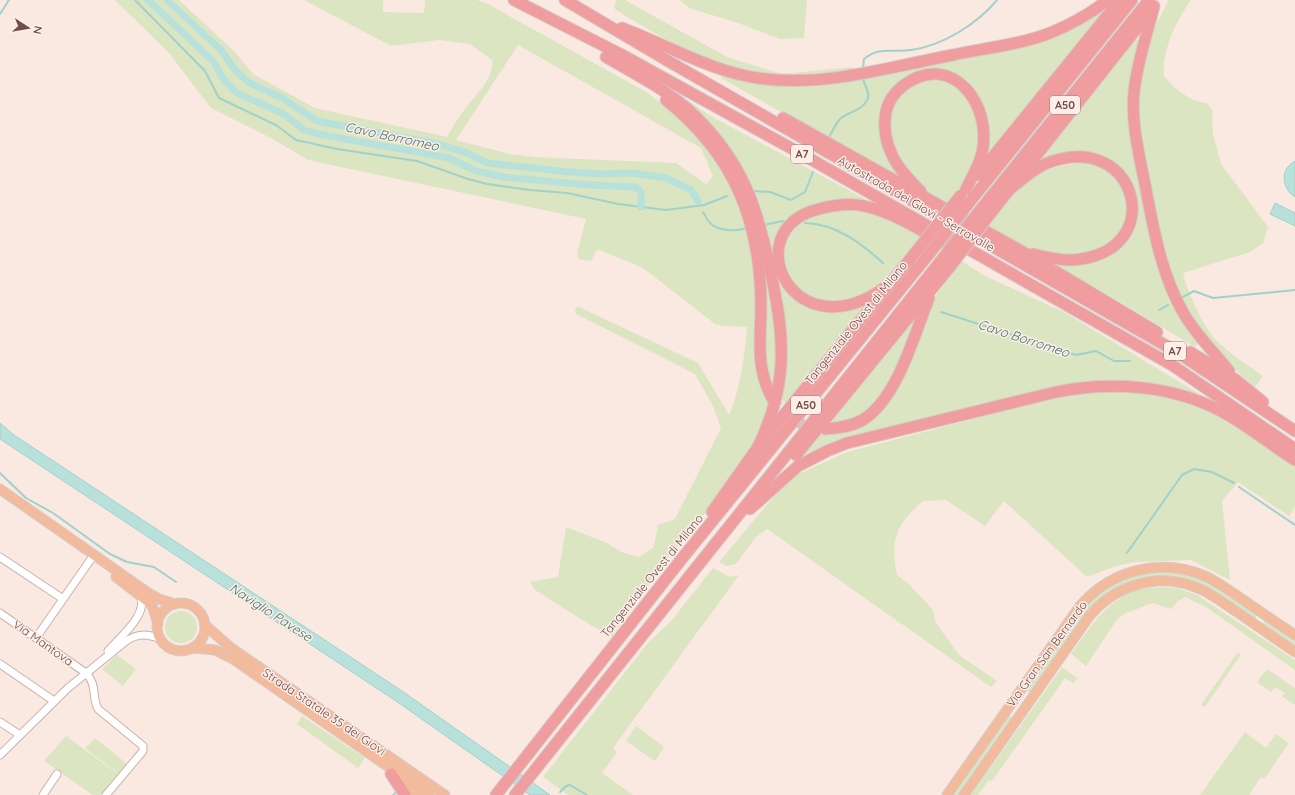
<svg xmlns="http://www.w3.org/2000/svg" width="1295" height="795" font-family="Quicksand,sans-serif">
  <rect width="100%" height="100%" fill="#fae9e1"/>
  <g fill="#dbe5c1" fill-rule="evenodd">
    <path d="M115 0H179L235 52 253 74 315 108 447 137C452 129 456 120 462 113 472 98 495 80 492 60L470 44 439 40 391 46 304 0H383V12L424 13 425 0H477L488 4 648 93 670 110 708 146 729 179 748 225 770 402 760 438 735 477 665 561 612 636 592 626 535 590 530 582 558 577 566 527 607 543 621 552 639 557 654 547 658 525 675 519 721 428 713 406 695 374 576 314 575 311 577 306 698 363 729 415C741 388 744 357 747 327L724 326 715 324 643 268 600 250 596 251 591 261 579 259 577 253 586 219 308 160 271 138 211 108 169 53ZM518 45 701 148 713 176 706 184 676 163 533 157 510 154 456 140Z"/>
    <path d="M616 0H625L727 57 782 74 853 67V71C831 73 807 78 785 77 718 73 672 44 616 10L614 8Z"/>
    <polygon points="680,0 807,0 804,38 780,39 738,23 689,8"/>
    <path d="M1169 0H1191C1176 21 1162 50 1164 76 1174 88 1190 102 1207 103L1212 110 1213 134 1221 164 1268 227 1263 243 1250 252 1183 273C1187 291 1203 326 1216 340 1227 352 1249 366 1263 376L1255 387C1231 367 1211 347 1193 321 1166 282 1158 226 1149 181 1143 151 1135 118 1138 88 1142 56 1153 27 1169 0Z"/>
    <path d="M1107 7 1109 9 985 159C986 133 990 107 971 86 968 82 961 77 956 76 945 73 919 78 906 78 901 87 881 117 880 124 877 138 890 166 899 176L898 178 721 78 724 74 781 84 1017 47Z"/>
    <polygon points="1136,38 1139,41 1131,79 1146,210 1189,331 1198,344 1195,347 1122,303 1051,263 1118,247 1135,203 1109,161 1037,163"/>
    <path d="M929 80C976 82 985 122 975 161 973 167 972 174 970 179 965 188 955 197 949 206 939 200 927 194 918 186 885 153 872 94 929 80Z"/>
    <path d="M670 88 709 115 876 205C851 204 826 200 803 209 790 214 786 226 782 237 780 244 774 253 774 260 773 290 803 310 829 311 843 312 858 306 871 303L788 407 782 400 787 366 786 336 767 235Z"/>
    <path d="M1088 162C1097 165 1106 168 1113 174 1134 191 1131 230 1109 244 1095 253 1068 257 1052 255 1030 252 1007 237 987 227 1018 184 1033 167 1088 162Z"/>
    <polygon points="849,209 879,215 922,237 890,279 852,299 820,302 795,290 783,267 783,251 788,237 802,220 823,211"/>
    <polygon points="960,260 985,276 1064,312 1196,392 1222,406 1115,382 808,455 805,454 822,432 876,416 935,297"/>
    <polygon points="765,271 778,327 774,393 764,360"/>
    <polygon points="918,313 894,376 885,393 859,417 845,423 828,424"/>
    <path d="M1102 391 1153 394 1179 400 1219 414 1295 463V507L1289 516 1238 482 1222 501 1230 580 1191 560 1134 562 1116 566 1087 577 1004 501 985 526 946 500 923 501C896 525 890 538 897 575L909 584 933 610 936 623 959 655 997 681 991 687 767 529 756 537 736 564 727 566 719 562 776 494 796 475 847 452 1070 394Z"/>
    <polygon points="713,568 730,577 739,575 613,748 617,752 602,773 633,795 568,795 543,777 648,643 672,620"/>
    <polygon points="1150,571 1186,573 1207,581 1256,612 1256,619 1254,619 1212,590 1184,578 1169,576 1142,579 1121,585 1101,600 1032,692 1026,691 1026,689 1066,630 1092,597 1109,586 1124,579"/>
    <path d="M1160 587 1177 588 1197 595 1295 660V670L1206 607 1185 597 1177 602 1171 609 1152 603 1124 614 1118 618 1086 666 1071 654C1089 628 1108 599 1139 589 1146 587 1154 588 1160 587Z"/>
    <circle cx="181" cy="627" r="16"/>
    <polygon points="1264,620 1295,639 1295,647 1266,627 1263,623"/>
    <polygon points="1238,652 1241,654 1205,707 1201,705"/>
    <polygon points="117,655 136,669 123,686 102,669"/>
    <polygon points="1062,667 1077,678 1074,683 1065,678 992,781 989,780 978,795 971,795"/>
    <polygon points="1267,669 1295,688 1295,705 1282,696 1285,693 1275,687 1271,692 1257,682"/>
    <polygon points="1008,714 1012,717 1011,721 959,795 951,795"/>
    <polygon points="302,716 365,758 358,768 297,724"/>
    <polygon points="636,726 664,747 655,761 626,741"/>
    <polygon points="1245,732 1266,748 1276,734 1289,743 1264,779 1261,777 1249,795 1200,795"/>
    <polygon points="66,736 118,774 100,795 93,795 44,761"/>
    <polygon points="95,738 127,764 119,774 85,748"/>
  </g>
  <g fill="#b8e1db" stroke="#9fd2cb">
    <path d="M1295 161V197C1281 188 1280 169 1295 161Z"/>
    <polygon points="1275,203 1295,213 1295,226 1270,214"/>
    <polygon points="0,423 14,435 402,691 550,795 530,795 396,701 0,439"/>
  </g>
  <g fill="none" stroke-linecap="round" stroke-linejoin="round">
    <g stroke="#9fd2cb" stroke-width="2">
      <polyline points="135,0 205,71 219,98 276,125 296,140 337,149 417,161 468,179 487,184 530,190 567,193 618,204 666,210 704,205 727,196"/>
      <polyline points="0,14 9,0"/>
      <path d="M863 68 864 59C880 46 892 53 911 50 942 46 977 24 997 0"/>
      <path d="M828 139C832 132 835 125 840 119 848 112 864 110 868 98 870 90 863 85 863 77"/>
      <polyline points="753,191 770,192 791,200 805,192 813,172"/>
      <path d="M703 212C705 215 707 220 710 223 718 231 736 232 746 228"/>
      <path d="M805 223C836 224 861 243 883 263"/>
      <polyline points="764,225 783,221"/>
      <polyline points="1181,298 1194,291 1213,298 1295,290"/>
      <polyline points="1159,310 1168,305"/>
      <polyline points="941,312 1076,355 1096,351 1114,361 1130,361"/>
      <polyline points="0,473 26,498 53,513 110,554 127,562 154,567 176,582"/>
      <polyline points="1239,487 1295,525"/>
      <polyline points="1127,553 1182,475 1194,469 1212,472 1234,483"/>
      <polyline points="560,792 566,786 570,785 587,795"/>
      <polyline points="393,795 397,792"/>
    </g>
    <g stroke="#b8e1db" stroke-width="7">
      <polyline points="148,0 213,61 224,80 237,93 284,114 304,130 318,134 449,158 476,171 503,177 589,185 636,187 641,192 641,207"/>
      <polyline points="167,0 222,51 234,69 248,82 282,98 317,121 438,144 467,153 487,163 569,172 604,174 632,173 666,178 691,190 698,201"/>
    </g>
    <path stroke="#d7c2bb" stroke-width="11" stroke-dasharray="11 5.5" stroke-linecap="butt" d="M772 398C782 414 798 426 817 428"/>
    <g stroke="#cbb1ac" stroke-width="9">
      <g id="minor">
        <polyline points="0,557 63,599"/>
        <path d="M0 613 86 673C98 686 91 695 98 709L143 746V751L106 795"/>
        <polyline points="36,638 91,559"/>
        <path d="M108 651C119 638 151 613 139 594"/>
        <polyline points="0,664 54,701"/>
        <polyline points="0,722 20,735"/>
        <path d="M0 755 68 688 126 641C138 633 147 634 161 639"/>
        <polyline points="43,795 57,774"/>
      </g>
    </g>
    <g stroke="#d4cac9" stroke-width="11">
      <g id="major">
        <polyline points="0,489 147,592 159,599 175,604"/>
        <polyline points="116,577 152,605 158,624"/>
        <circle cx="181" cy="627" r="24"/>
        <polyline points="205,625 230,647 445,795"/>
        <polyline points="193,648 215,650 233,659 429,795"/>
        <polyline points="401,782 417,795"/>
        <path d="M947 795 1080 606C1111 570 1161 557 1205 576 1218 582 1230 591 1242 599 1259 611 1277 623 1295 635"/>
        <path d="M964 795 1088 618C1113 586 1156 572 1195 587 1210 592 1223 603 1237 612 1256 625 1276 639 1295 652"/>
      </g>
    </g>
    <g stroke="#d4cac9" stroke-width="13">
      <g id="highway">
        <polyline points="514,0 624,56 798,152 1172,365 1295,449"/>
        <polyline points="565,0 668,61 1177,352 1295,431"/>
        <path d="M1154 6C1147 35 1137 62 1134 92 1131 120 1138 150 1144 179 1153 225 1160 273 1184 314 1197 336 1214 352 1229 371"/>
        <path d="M622 28C667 45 710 71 758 78 823 88 889 67 953 55 985 48 1019 45 1050 33 1070 25 1091 13 1108 0"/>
        <path d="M606 57C640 77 676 94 703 124 747 170 760 218 772 279 779 311 784 343 780 375 777 401 769 424 758 447"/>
        <path d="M666 100C734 155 760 219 761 305 761 339 755 366 772 398"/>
        <polyline points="783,118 1023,252 1157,332"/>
        <polyline points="978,175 1120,0"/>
        <path d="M1010 189C1021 180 1032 170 1045 164 1135 127 1169 246 1081 259 1066 262 1048 258 1033 254"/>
        <path d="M921 192C911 181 899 170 893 157 886 143 883 127 886 112 888 101 895 92 904 85 952 50 993 105 982 153 979 166 972 177 966 189"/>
        <polyline points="968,204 1132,0"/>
        <polyline points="981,209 1149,0"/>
        <polyline points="990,214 1152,9"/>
        <path d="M892 282C795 360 733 230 819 209 834 205 849 203 864 206 898 213 929 236 959 252"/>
        <polyline points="1190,352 1236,380 1263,402"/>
        <path d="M826 429C840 428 855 426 867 417 899 393 914 335 929 298"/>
        <polyline points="796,455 949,268"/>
        <path d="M750 509 798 466 827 451 847 443 1056 392C1111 381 1171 385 1221 411 1247 425 1270 444 1295 460"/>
        <polyline points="712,512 758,447 919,248"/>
        <polyline points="391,774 405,795"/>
        <polyline points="496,795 684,556 929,254"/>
        <polyline points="515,795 940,262"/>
      </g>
    </g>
    <use href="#minor" stroke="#fff" stroke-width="7"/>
    <use href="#major" stroke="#f3bb9e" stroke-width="9"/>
    <use href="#highway" stroke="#ef9d9f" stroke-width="11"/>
    <g stroke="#d4cac9" stroke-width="13" stroke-linecap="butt">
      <g id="highway-bridge">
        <polyline points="919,248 961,195"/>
        <polyline points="929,254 968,204"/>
        <polyline points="940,262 981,209"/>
        <polyline points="949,268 990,214"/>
      </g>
    </g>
    <use href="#highway-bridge" stroke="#ef9d9f" stroke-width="11"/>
  </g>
  <g text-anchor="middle" stroke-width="3" stroke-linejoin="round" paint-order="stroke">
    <g fill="#fdeee7" stroke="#997d79" stroke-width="1">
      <rect x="1050" y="96" width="30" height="18" rx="3"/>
      <rect x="791" y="145" width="22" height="18" rx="3"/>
      <rect x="1164" y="342" width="22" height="18" rx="3"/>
      <rect x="791" y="396" width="30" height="18" rx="3"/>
    </g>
    <g font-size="11" font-weight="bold" fill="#6e4d4a">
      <text x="1065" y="109">A50</text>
      <text x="802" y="158">A7</text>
      <text x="1175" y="355">A7</text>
      <text x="806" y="409">A50</text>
    </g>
    <g font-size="12" fill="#6e4d4a" stroke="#fdeee7">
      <text transform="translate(916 204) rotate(30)" y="4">Autostrada dei Giovi - Serravalle</text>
      <text transform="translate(856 323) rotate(-51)" y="4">Tangenziale Ovest di Milano</text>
      <text transform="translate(652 576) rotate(-51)" y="4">Tangenziale Ovest di Milano</text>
      <text transform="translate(43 643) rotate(35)" y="4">Via Mantova</text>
      <text transform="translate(1047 654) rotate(-54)" y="4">Via Gran San Bernardo</text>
      <text transform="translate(324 712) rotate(34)" y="4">Strada Statale 35 dei Giovi</text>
    </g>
    <g font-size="13" font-style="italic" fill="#40736c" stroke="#fdeee7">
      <text transform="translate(392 136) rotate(12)" y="5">Cavo Borromeo</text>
      <text transform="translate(1024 338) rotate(18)" y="5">Cavo Borromeo</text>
      <text transform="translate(271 612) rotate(33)" y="5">Naviglio Pavese</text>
    </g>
  </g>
  <g transform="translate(28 28) rotate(102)" stroke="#fdeee7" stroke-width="3" paint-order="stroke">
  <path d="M0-3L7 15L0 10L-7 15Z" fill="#6e4d4a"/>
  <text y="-6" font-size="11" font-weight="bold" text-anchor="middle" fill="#6e4d4a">N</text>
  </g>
</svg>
